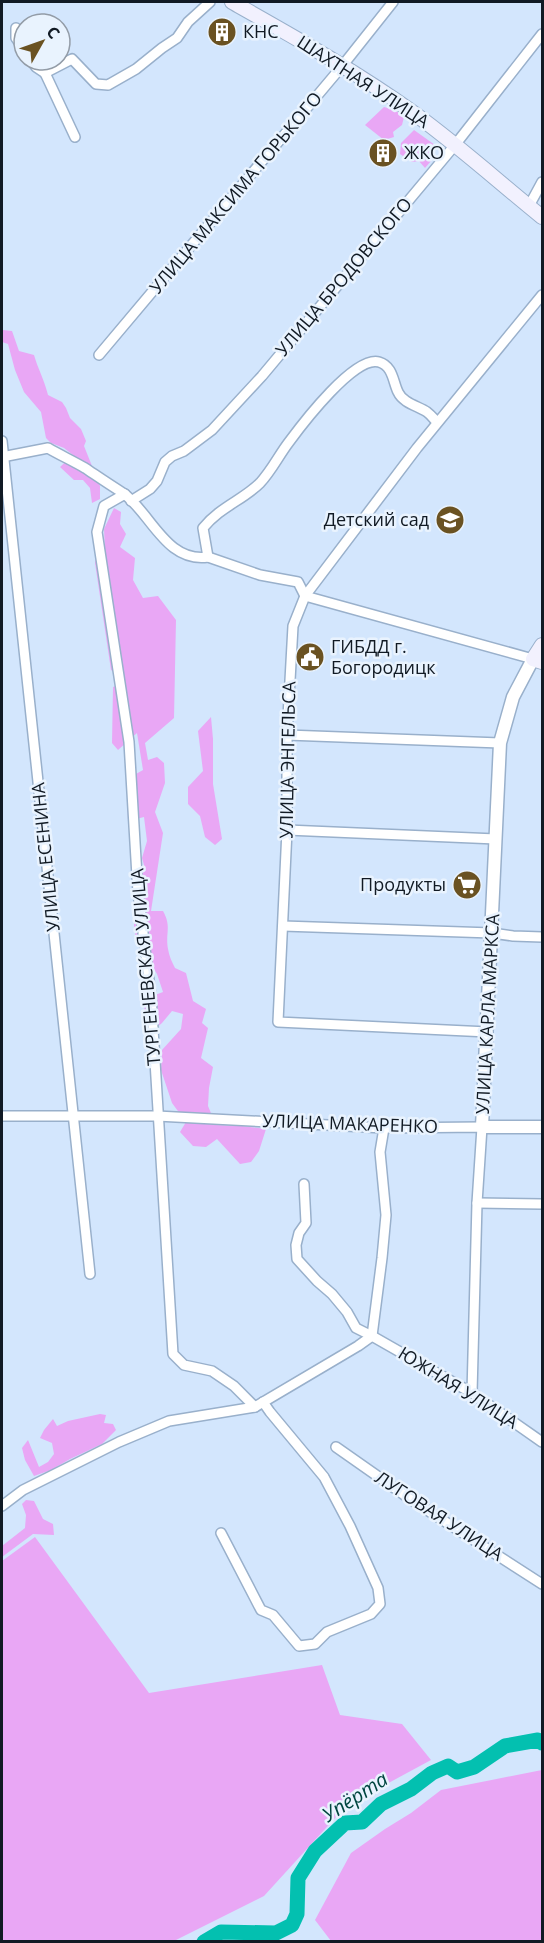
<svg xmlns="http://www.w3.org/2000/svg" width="544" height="1943" font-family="'Open Sans',sans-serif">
  <rect width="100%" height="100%" fill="#d3e6fd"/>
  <g fill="#e9a7f5">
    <polygon points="384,107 395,110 404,117 402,125 393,132 394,137 384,140 365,125"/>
    <polygon points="414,130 435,145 431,161 425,168 419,161 412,162 400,154 401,143"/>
    <path d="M3 330 12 331 19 351 34 355C38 369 44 379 48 395L62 402 66 408 70 418 81 429 86 441 84 446 100 486V499L92 503 90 488 83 480H74L60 467 73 455 64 448 51 443 46 438 41 412 24 392 15 370 8 344 2 342Z"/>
    <path d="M114 508 121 512 120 524 126 534 120 547 135 558 133 580 143 598 158 596 176 620 174 718 145 743 148 760 157 757 164 763 165 783 155 812 163 833 151 911H163C172 927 165 933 168 949 169 956 172 962 175 968L186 973 193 1001 206 1009 202 1023 208 1028 201 1058 213 1067 209 1088 208 1106 216 1125 242 1126 266 1129 259 1151 251 1162 240 1164 217 1139 206 1147 193 1146 180 1132 186 1122 172 1103 161 1070 162 1050 181 1029 183 1014 172 1011 162 1023 148 1035 145 1022 144 999 163 992 157 974 136 940 134 925 135 891 144 865 142 858 147 841 144 817 128 821 127 779 143 770 137 733 118 750 112 743 113 687 126 682 111 670 95 563 97 551 105 550 104 529Z"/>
    <polygon points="211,717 213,739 213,784 222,839 215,845 205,837 200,816 188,804 188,787 203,771 198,731"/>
    <polygon points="100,1414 106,1415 104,1423 113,1424 116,1430 102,1444 70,1459 51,1470 34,1476 25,1460 22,1448 28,1440 39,1467 48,1462 54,1454 52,1443 40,1438 44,1430 53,1419 57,1426 68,1421"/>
    <polygon points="26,1500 34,1501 43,1519 53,1524 54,1535 33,1534 2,1557 2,1546 25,1528 26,1515 22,1504"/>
    <polygon points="35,1537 149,1693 322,1665 340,1715 402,1724 431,1760 346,1806 264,1896 174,1941 2,1941 2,1561"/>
    <polygon points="542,1770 542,1941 331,1941 315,1920 351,1853 385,1829 411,1813 441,1790"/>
  </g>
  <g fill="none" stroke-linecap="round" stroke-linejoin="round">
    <polyline stroke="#03c0b0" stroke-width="15" points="204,1942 221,1932 276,1933 292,1925 297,1914 298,1878 315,1851 345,1823 362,1822 381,1804 411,1789 432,1773 448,1766 457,1772 474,1767 505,1746 538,1740 542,1743"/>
    <g stroke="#99b0cb" stroke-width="12">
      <g id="minor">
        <polyline points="16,28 16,38 24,49"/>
        <polyline points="31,60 36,67 45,73"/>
        <polyline points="45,73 72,59 96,84 108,85 136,69 162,48 177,38 188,22 210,2"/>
        <polyline points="45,73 75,137"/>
        <polyline points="529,206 542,182"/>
        <polyline points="99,355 343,65 393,2"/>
        <polyline points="2,441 90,1274"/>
        <path d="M2 457 48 448C60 455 73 461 85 468 97 476 110 485 123 493 151 513 166 563 208 557L260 575 298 582 305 596 533 659"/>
        <polyline points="125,494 104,506 97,532 129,742 138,893 151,996 173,1354 184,1365 212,1371 234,1386 255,1407"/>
        <polyline points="131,501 150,489 157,481 165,462 172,456 184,451 212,430 262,376 455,145 542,34"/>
        <path d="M208 557 203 528C220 507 243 500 260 483 272 470 279 455 289 442 303 423 355 355 379 362 393 366 393 382 398 392 403 403 418 406 427 412 431 415 434 419 437 422"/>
        <polyline points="287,735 500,743"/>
        <polyline points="287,830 496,839"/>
        <polyline points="283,926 492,933 513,936 542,937"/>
        <polyline points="488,1032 278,1022 287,830 287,735 293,626 305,596 417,448 542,295"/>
        <polyline points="2,1116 157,1116 384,1128 482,1127 477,1203 472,1393"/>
        <polyline points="304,1184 306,1223 299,1233 296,1245 297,1259 317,1281 332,1294 347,1312 356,1328 372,1336 472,1393 542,1442"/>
        <polyline points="477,1203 542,1204"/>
        <polyline points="372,1336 382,1258 386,1215 380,1152 384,1128"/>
        <polyline points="336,1447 413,1501 542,1584"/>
        <polyline points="2,1506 23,1490 119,1442 169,1421 255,1407 358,1346 372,1336"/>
        <polyline points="221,1533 261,1610 273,1615 299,1646 315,1644 327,1632 371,1614 380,1604 378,1588 350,1526 324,1477 270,1412 263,1402"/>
      </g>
    </g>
    <g stroke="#99b0cb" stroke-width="15">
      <polyline id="tertiary" points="533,659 513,697 500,743 482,1127 542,1127"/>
    </g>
    <g stroke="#99b0cb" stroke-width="16">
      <g id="secondary">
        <path d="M232 2C294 37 357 72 415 114 459 146 500 183 542 217"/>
        <polyline points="542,645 533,659 542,662"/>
      </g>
    </g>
    <use href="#minor" stroke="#fff" stroke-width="9"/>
    <use href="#tertiary" stroke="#fff" stroke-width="12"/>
    <use href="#secondary" stroke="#f2f1fe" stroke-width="14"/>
  </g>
  <defs>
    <g id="building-disc" transform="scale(1.5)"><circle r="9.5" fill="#6a5222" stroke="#e9f3fe"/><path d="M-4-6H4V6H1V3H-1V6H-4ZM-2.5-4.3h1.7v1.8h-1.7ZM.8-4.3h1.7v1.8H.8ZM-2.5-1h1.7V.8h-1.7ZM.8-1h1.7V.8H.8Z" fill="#fff"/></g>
    <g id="school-disc" transform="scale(1.5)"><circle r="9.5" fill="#6a5222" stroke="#e9f3fe"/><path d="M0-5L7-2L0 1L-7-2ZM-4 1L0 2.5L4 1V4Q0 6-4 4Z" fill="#fff"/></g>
    <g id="civic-disc" transform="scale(1.5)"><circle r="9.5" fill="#6a5222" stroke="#e9f3fe"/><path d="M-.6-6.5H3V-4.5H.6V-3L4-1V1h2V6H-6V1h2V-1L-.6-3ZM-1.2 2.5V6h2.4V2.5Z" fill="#fff"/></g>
    <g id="supermarket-disc" transform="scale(1.5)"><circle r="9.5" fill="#6a5222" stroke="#e9f3fe"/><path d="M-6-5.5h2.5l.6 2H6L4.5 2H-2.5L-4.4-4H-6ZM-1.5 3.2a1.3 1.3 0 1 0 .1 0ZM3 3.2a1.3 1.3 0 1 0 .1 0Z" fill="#fff"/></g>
  </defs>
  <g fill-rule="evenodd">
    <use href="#building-disc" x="222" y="32"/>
    <use href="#building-disc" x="383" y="153"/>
    <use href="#school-disc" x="450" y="520"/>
    <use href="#civic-disc" x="310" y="657"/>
    <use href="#supermarket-disc" x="467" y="885"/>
  </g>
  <g text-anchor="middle" stroke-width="5" stroke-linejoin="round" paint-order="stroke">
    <g font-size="18" fill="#111a24" stroke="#e9f3fe" text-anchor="start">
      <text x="243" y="38">КНС</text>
      <text x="404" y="159">ЖКО</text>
      <text x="429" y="526" text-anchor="end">Детский сад</text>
      <text x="331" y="653">ГИБДД г.<tspan x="331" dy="21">Богородицк</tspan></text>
      <text x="446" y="891" text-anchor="end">Продукты</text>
    </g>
    <g font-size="18" fill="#111a24" stroke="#e9f3fe">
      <text transform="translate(363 82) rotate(33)" y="6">ШАХТНАЯ УЛИЦА</text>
      <text transform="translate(236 193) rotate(-50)" y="6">УЛИЦА МАКСИМА ГОРЬКОГО</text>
      <text transform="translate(344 277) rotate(-50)" y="6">УЛИЦА БРОДОВСКОГО</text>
      <text transform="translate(288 760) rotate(-89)" y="6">УЛИЦА ЭНГЕЛЬСА</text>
      <text transform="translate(46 857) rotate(-96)" y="6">УЛИЦА ЕСЕНИНА</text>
      <text transform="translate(146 967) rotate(-95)" y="6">ТУРГЕНЕВСКАЯ УЛИЦА</text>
      <text transform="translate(488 1014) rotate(-87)" y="6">УЛИЦА КАРЛА МАРКСА</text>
      <text transform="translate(350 1124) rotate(2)" y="6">УЛИЦА МАКАРЕНКО</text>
      <text transform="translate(458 1388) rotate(32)" y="6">ЮЖНАЯ УЛИЦА</text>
      <text transform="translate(439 1516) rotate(33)" y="6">ЛУГОВАЯ УЛИЦА</text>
    </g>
    <g font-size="20" font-style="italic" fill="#004640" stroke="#e9f3fe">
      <text transform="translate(355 1797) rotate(-33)" y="7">Упёрта</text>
    </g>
  </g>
  <rect width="544" height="1943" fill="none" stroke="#111a24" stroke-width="6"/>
  <g transform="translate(42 42) rotate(50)"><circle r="28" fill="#e9f3fe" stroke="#939ca7" stroke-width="1.5"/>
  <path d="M0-4.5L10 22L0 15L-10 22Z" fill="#6a5222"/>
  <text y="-9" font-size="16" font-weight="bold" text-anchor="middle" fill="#111a24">С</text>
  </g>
</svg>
